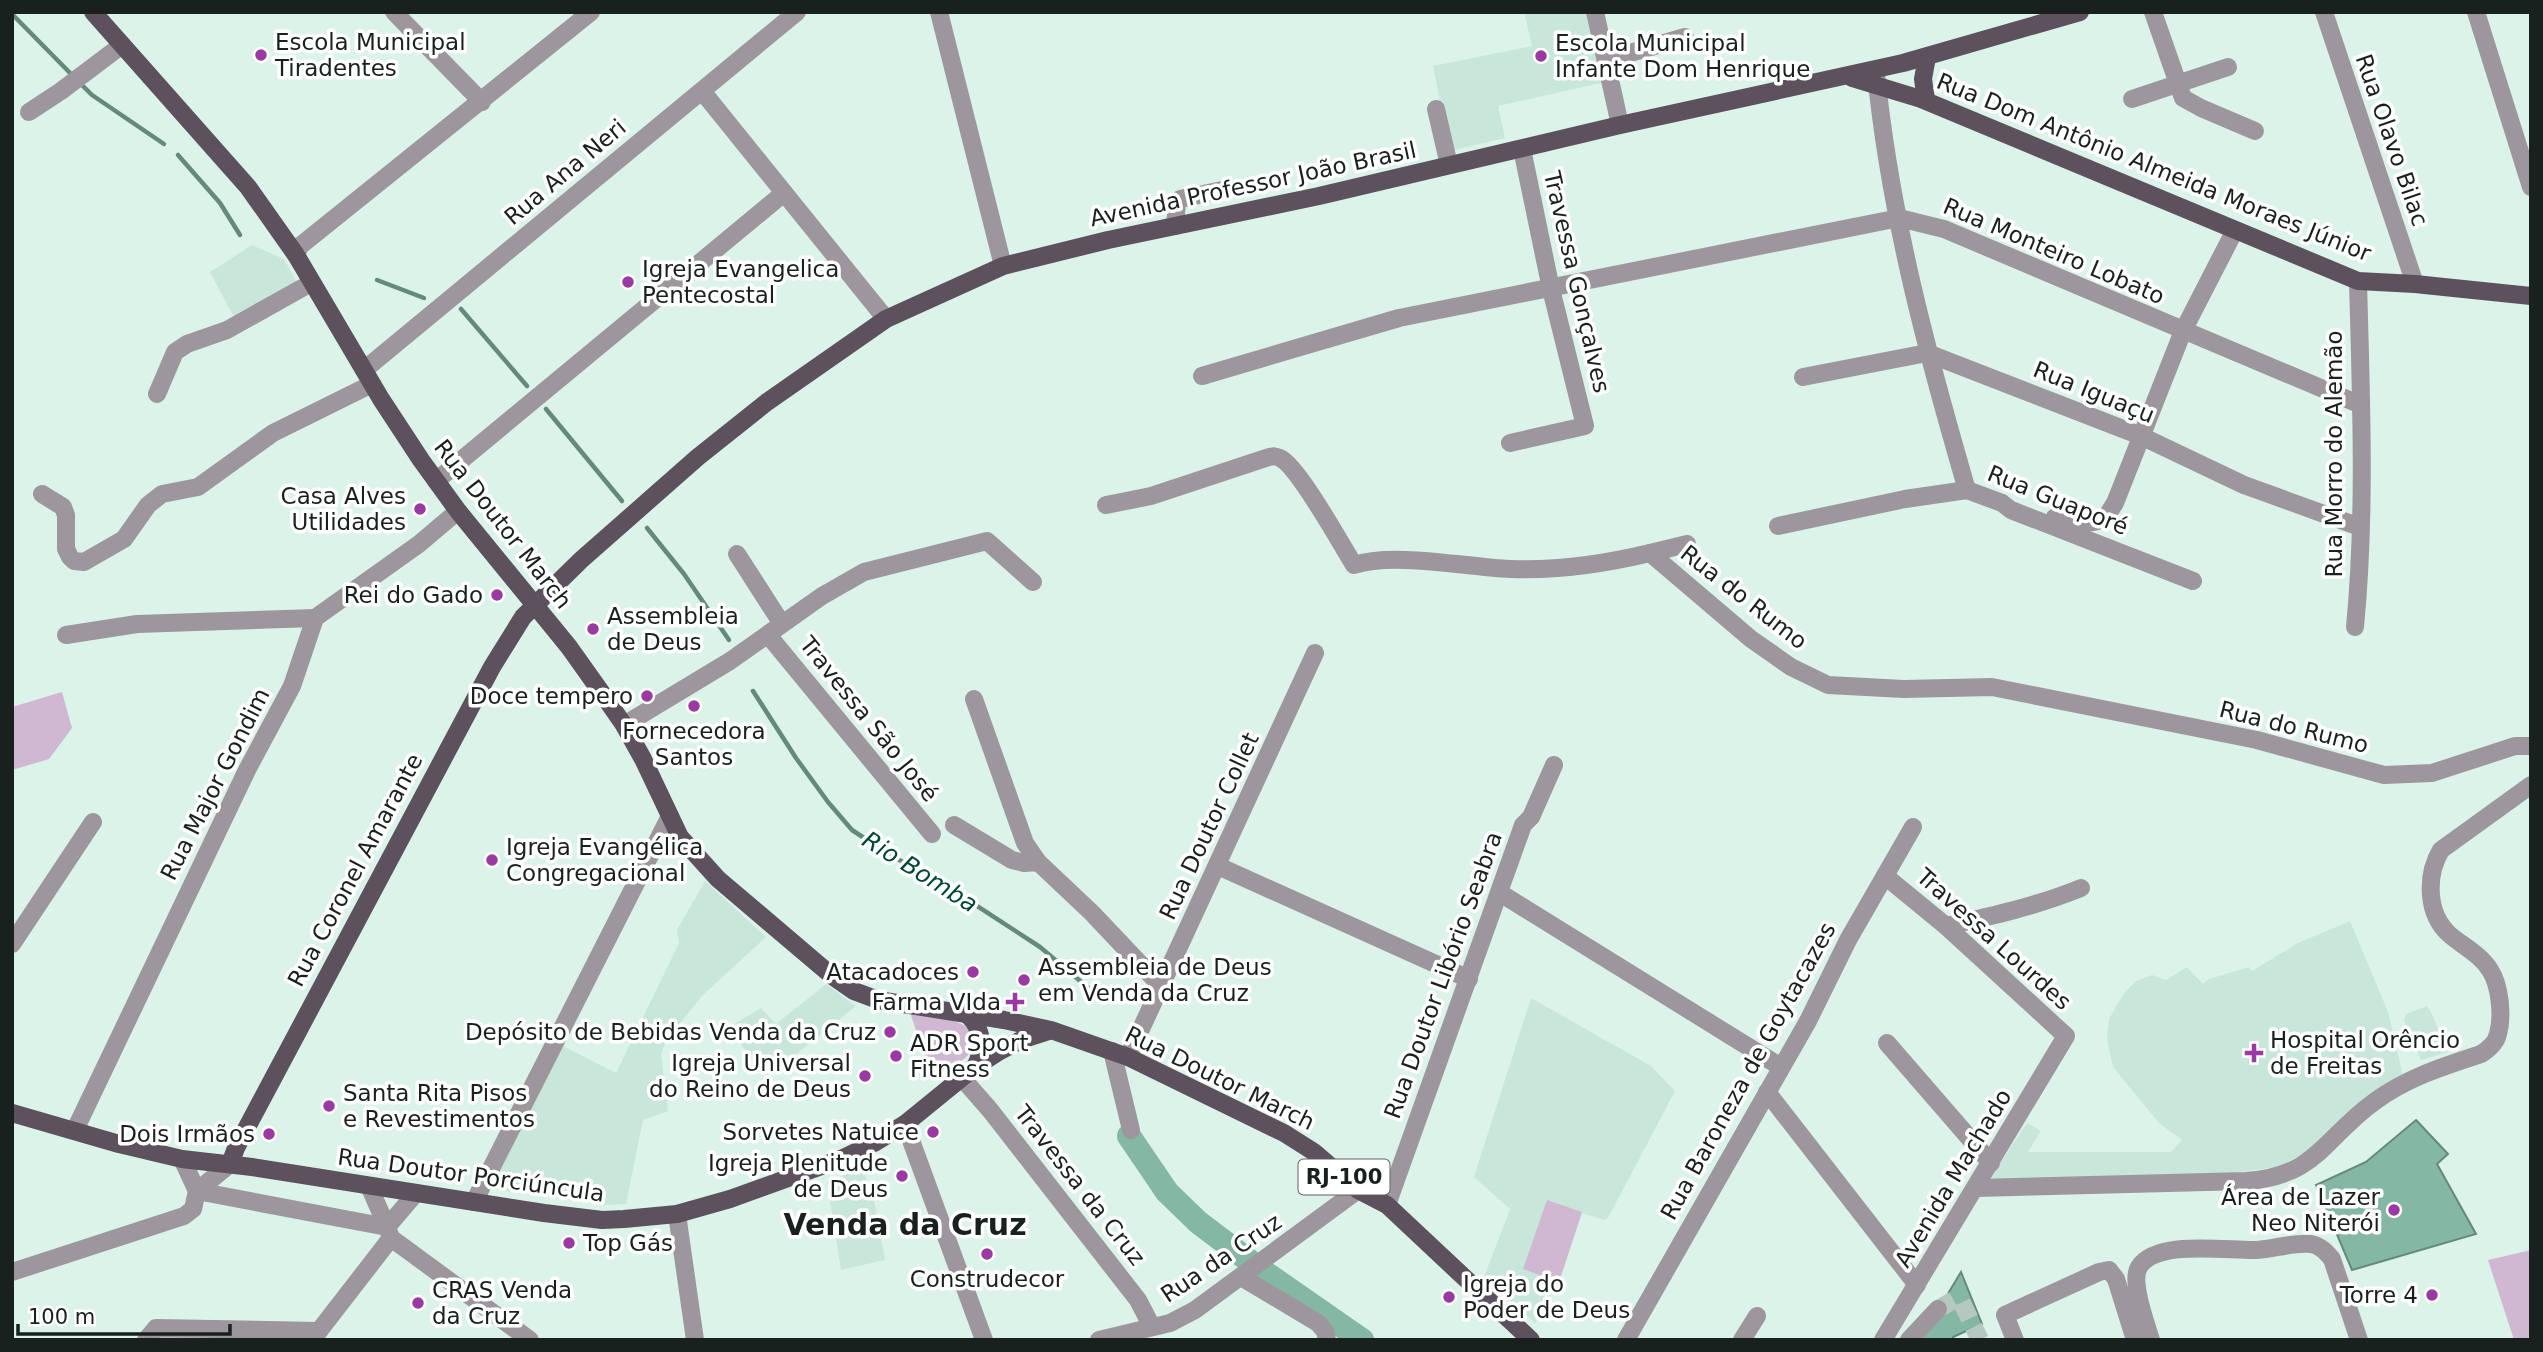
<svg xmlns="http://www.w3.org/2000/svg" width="2543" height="1352" font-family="'DejaVu Sans',sans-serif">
  <rect width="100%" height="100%" fill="#dcf3ea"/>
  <g fill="#c8e7da">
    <polygon points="1524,12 1589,12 1606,82 1498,106 1505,138 1450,151 1433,66 1532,46"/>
    <polygon points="252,245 284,259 298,284 236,321 210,272"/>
    <polygon points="705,881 766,937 702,996 666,1041 661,1054 668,1111 643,1120 626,1204 606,1205 489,1189 561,1045 616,1073 679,943 677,930"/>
    <polygon points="2350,921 2388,1012 2403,1076 2340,1121 2307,1151 2281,1166 2228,1174 1993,1180 1992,1177 1999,1165 2027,1123 2041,1131 2028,1152 2171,1152 2182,1140 2160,1124 2113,1067 2107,1039 2109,1019 2124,993 2136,981 2152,975 2166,980 2187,967 2203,984 2209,979 2249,967 2252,971 2296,944"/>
    <polygon points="826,984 856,1006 784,1064 764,1074 728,1028 761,1008 776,1024"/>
    <polygon points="1531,998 1651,1066 1675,1091 1608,1218 1604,1220 1582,1213 1559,1282 1555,1281 1551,1295 1535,1323 1484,1277 1510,1209 1474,1177"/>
    <polygon points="2427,1006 2431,1012 2448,1052 2421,1060 2404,1020 2406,1014"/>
    <polygon points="862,1168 873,1194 885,1260 841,1270 827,1182"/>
  </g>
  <g fill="#d0b7d2">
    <polygon points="62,692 72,728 49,759 12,770 12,707"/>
    <path d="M910 1012C927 1015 996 1021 969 1054 960 1064 944 1072 932 1080Z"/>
    <polygon points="1547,1200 1582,1212 1559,1282 1523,1269"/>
    <polygon points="2531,1250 2531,1340 2514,1340 2488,1260"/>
    <polygon points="169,1336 262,1340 157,1340 158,1337"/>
  </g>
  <g fill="#84b7a4" stroke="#648a7c" stroke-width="2">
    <polygon points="2416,1120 2448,1154 2437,1164 2476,1234 2352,1270 2316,1185 2366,1162"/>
    <polygon points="1961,1272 1982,1324 1953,1337 1953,1340 1920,1340"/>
  </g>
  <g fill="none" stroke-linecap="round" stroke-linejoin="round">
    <g stroke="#648a7c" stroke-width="4.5">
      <polyline points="12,14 73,76"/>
      <polyline points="79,82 92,95 164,144"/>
      <polyline points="178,155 220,203 240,235"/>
      <polyline points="377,280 424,298"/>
      <polyline points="461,309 527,386"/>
      <polyline points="546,409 622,501"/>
      <polyline points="647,528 684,574 729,640"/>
      <polyline points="753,691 796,758 828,802 852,830 893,857 928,874 1040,947 1092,991"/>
    </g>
    <polyline stroke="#84b7a4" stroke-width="24" points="1129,1136 1167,1192 1198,1222 1264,1272 1362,1340"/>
    <polyline stroke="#b5c9c1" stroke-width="18" stroke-dasharray="18 9" stroke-linecap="butt" points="1938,1309 1954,1300 1961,1301 1980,1340"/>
    <g stroke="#9d979d" stroke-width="18">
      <polyline points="394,12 482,102"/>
      <polyline points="939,12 1003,266"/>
      <polyline points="1595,12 1620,125"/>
      <polyline points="2153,12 2183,98 2201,108 2255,131"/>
      <polyline points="2324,12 2415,284"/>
      <polyline points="2476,12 2531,187"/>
      <polyline points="1606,60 1685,37"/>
      <path d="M1876 73C1890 215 1927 353 1967 490"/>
      <polyline points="702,91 886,319"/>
      <polyline points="2132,99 2228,67"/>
      <polyline points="1436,109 1449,165"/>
      <polyline points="29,112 61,91 122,45"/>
      <polyline points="1175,226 1177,203 1180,199 1222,190"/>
      <polyline points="296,255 300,246 591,12"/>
      <polyline points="364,370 797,12"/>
      <polyline points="1202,376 1399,318 1899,218 1944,229 2361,405"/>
      <polyline points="1803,377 1927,353 2141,436 2244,485 2360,527"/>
      <polyline points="157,394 175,352 187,344 227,330 311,283"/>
      <polyline points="1510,443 1585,426 1551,289 1522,149"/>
      <polyline points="436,481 784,193"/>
      <polyline points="42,494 63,507 66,515 66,549 70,557 74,561 84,562 124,539 148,505 162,494 198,487 273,433 372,384"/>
      <path d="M1106 505 1151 496 1269 457C1274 456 1275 456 1280 458 1298 466 1341 544 1354 565 1394 552 1466 567 1510 569 1557 571 1604 564 1650 553L1751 639 1791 667 1828 685 1904 689 1992 687 2257 740 2384 775 2432 773 2515 746H2531"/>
      <path d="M2055 517C2069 521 2091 528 2105 517 2109 514 2112 507 2115 503L2183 331 2235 230"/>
      <polyline points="1778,526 1905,499 1967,490 2002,503 2011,510 2193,581"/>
      <polyline points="1650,553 1687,544"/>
      <polyline points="737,554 782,624"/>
      <path d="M2355 627C2366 513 2361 396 2358 281"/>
      <polyline points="66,635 137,624 315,618"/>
      <polyline points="768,635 932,834"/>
      <polyline points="974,699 1025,843 1038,862"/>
      <polyline points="624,725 730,661 822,596 864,572 987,541 1033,582"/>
      <polyline points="954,825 1012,860 1024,863 1038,862 1092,913 1162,987"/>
      <polyline points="1218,866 1469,979"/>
      <polyline points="1500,893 1781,1067"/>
      <path d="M1946 926C1992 916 2037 906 2081 888"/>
      <polyline points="12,944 93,822"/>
      <polyline points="1887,1043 1991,1163"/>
      <polyline points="1112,1051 1131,1130"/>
      <polyline points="1128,1057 1315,653"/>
      <polyline points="962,1078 990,1110 1138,1300 1152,1327"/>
      <polyline points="1767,1092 1917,1285"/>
      <polyline points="905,1124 984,1340"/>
      <polyline points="75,1130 247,770 292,686 315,618 419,544 458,511"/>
      <polyline points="182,1159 197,1191 230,1164"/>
      <polyline points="369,1186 387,1227 416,1193"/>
      <path d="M1976 1188 2246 1181C2317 1176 2323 1139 2374 1102 2406 1078 2444 1066 2481 1054 2489 1049 2496 1043 2498 1034 2503 1016 2500 985 2490 970 2481 955 2463 946 2450 935 2426 914 2426 875 2441 850L2531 785"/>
      <polyline points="474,1202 670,816"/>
      <polyline points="1387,1205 1523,825 1531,817 1554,765"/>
      <polyline points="677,1214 695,1340"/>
      <polyline points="12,1272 184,1216 193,1209 197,1191 387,1227 391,1238 530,1340"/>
      <polyline points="1241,1277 1318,1323 1325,1331 1327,1340"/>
      <polyline points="146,1340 156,1328 319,1331"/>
      <polyline points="312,1340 391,1238"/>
      <polyline points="1099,1340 1170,1323 1195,1310 1358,1190"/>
      <polyline points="1626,1340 1808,1021 1848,940 1913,827"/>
      <polyline points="1742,1340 1757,1316"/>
      <polyline points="1883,1340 2066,1036 1946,926 1885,876"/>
      <polyline points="1909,1340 1938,1309"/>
      <polyline points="2015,1340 2005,1315 2099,1272 2109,1270 2116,1279 2135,1340"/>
      <path d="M2151 1340C2146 1323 2130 1282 2139 1267 2157 1239 2227 1251 2257 1250 2274 1249 2294 1242 2311 1244 2321 1246 2326 1252 2332 1259L2359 1340"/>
    </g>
    <g stroke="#5c515c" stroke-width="18">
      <polyline points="93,12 248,187 296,255 381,399 421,460 458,511 569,647 606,699 624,725 643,759 680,837 718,879 831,975 854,991 878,1000 1004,1020 1051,1030 1128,1057 1284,1133 1314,1152 1358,1190 1387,1205 1531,1340"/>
      <polyline points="1852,78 1921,99 2358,281 2415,284 2531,296"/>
      <polyline points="1926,100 1923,79 1927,57"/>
      <path d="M968 1015C983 1030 985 1048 975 1067"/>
      <polyline points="12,1113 119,1144 182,1159 252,1167 544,1213 602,1220 624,1219 677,1214 730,1199 841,1159 874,1143 905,1124 975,1067 1000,1051 1021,1040 1049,1031"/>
      <polyline points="230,1164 236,1148 492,667 523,617 581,560 698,457 767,402 886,319 1003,266 1108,240 1319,196 1620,125 1903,63 2080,12"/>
    </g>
  </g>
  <g fill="#9939a1" stroke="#fff" stroke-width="2.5">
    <circle cx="261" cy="55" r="7"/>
    <circle cx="1541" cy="56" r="7"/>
    <circle cx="628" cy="282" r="7"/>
    <circle cx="420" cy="509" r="7"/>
    <circle cx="497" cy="595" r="7"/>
    <circle cx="593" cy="629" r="7"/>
    <circle cx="647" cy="696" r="7"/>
    <circle cx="694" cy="706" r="7"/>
    <circle cx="492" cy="860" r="7"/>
    <circle cx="973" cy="972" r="7"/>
    <circle cx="1024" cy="980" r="7"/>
    <path d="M1011.5 991.5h7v7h7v7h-7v7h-7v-7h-7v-7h7z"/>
    <circle cx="890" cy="1032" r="7"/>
    <path d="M2250.5 1042.5h7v7h7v7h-7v7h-7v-7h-7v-7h7z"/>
    <circle cx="896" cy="1056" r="7"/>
    <circle cx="865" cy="1076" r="7"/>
    <circle cx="329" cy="1106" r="7"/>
    <circle cx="933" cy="1132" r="7"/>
    <circle cx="269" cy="1134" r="7"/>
    <circle cx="902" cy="1176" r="7"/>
    <circle cx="2394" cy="1210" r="7"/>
    <circle cx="569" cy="1243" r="7"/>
    <circle cx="987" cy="1254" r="7"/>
    <circle cx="2432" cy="1295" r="7"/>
    <circle cx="1449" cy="1297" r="7"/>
    <circle cx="418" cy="1303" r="7"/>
  </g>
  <g text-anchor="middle" stroke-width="7" stroke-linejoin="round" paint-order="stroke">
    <rect fill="#fff" stroke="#5e6462" stroke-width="2" x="1298.5" y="1159.5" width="91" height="35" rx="5"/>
    <g font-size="21" font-weight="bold" fill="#19211e">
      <text x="1344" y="1184">RJ-100</text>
    </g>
    <g font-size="23" fill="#19211e" stroke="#fff" text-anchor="start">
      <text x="275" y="50">Escola Municipal<tspan x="275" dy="26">Tiradentes</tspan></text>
      <text x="1555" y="51">Escola Municipal<tspan x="1555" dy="26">Infante Dom Henrique</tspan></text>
      <text x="642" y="277">Igreja Evangelica<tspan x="642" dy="26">Pentecostal</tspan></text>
      <text x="406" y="504" text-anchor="end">Casa Alves<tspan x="406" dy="26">Utilidades</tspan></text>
      <text x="483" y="603" text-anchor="end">Rei do Gado</text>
      <text x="607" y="624">Assembleia<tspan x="607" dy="26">de Deus</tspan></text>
      <text x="633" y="704" text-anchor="end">Doce tempero</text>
      <text x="694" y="739" text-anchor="middle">Fornecedora<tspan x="694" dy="26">Santos</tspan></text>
      <text x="506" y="855">Igreja Evangélica<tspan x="506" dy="26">Congregacional</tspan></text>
      <text x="1038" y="975">Assembleia de Deus<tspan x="1038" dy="26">em Venda da Cruz</tspan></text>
      <text x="959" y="980" text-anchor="end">Atacadoces</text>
      <text x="1001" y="1010" text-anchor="end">Farma VIda</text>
      <text x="876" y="1040" text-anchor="end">Depósito de Bebidas Venda da Cruz</text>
      <text x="2270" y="1048">Hospital Orêncio<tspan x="2270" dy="26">de Freitas</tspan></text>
      <text x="910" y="1051">ADR Sport<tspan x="910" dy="26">Fitness</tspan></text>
      <text x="851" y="1071" text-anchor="end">Igreja Universal<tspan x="851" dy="26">do Reino de Deus</tspan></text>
      <text x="343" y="1101">Santa Rita Pisos<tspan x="343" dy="26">e Revestimentos</tspan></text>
      <text x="919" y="1140" text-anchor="end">Sorvetes Natuice</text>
      <text x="255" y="1142" text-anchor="end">Dois Irmãos</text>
      <text x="888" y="1171" text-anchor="end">Igreja Plenitude<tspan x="888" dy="26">de Deus</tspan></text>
      <text x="2380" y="1205" text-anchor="end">Área de Lazer<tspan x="2380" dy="26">Neo Niterói</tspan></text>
      <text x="583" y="1251">Top Gás</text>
      <text x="987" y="1287" text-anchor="middle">Construdecor</text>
      <text x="1463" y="1292">Igreja do<tspan x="1463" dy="26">Poder de Deus</tspan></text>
      <text x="432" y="1298">CRAS Venda<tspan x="432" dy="26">da Cruz</tspan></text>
      <text x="2418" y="1303" text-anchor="end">Torre 4</text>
    </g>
    <g font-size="23" fill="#19211e" stroke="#fff">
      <text transform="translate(2392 140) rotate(71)" y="8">Rua Olavo Bilac</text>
      <text transform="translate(2154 167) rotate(22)" y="8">Rua Dom Antônio Almeida Moraes Júnior</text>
      <text transform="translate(565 172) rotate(-40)" y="8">Rua Ana Neri</text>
      <text transform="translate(1253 184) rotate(-12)" y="8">Avenida Professor João Brasil</text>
      <text transform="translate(2054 251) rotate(23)" y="8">Rua Monteiro Lobato</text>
      <text transform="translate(1577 282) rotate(77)" y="8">Travessa Gonçalves</text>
      <text transform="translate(2094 392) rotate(22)" y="8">Rua Iguaçu</text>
      <text transform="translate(2334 454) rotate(-90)" y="8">Rua Morro do Alemão</text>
      <text transform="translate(2058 500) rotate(22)" y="8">Rua Guaporé</text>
      <text transform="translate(503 524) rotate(52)" y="8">Rua Doutor March</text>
      <text transform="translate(1744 597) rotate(38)" y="8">Rua do Rumo</text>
      <text transform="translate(869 719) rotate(51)" y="8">Travessa São José</text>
      <text transform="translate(2294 727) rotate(14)" y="8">Rua do Rumo</text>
      <text transform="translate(215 784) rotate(-63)" y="8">Rua Major Gondim</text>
      <text transform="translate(1209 826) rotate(-65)" y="8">Rua Doutor Collet</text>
      <text transform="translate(355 870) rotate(-62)" y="8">Rua Coronel Amarante</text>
      <text transform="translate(1994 939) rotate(42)" y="8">Travessa Lourdes</text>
      <text transform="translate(1443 975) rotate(-70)" y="8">Rua Doutor Libório Seabra</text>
      <text transform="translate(1748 1071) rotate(-61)" y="8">Rua Baroneza de Goytacazes</text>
      <text transform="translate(1220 1078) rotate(26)" y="8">Rua Doutor March</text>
      <text transform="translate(471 1175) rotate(8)" y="8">Rua Doutor Porciúncula</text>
      <text transform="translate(1953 1178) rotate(-59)" y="8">Avenida Machado</text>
      <text transform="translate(1080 1185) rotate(52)" y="8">Travessa da Cruz</text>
      <text transform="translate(1221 1258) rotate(-34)" y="8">Rua da Cruz</text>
    </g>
    <g font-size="24" font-style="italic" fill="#004836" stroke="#fff">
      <text transform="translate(920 872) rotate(32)" y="8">Rio Bomba</text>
    </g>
    <g font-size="30" font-weight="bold" fill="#19211e" stroke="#fff">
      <text x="905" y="1235">Venda da Cruz</text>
    </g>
  </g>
  <rect width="2543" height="1352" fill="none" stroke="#19211e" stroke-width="28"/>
  <path d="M18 1324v10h212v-10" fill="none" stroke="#19211e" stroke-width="3.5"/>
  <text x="28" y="1324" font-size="21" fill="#19211e" stroke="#ffffff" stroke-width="5" paint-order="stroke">100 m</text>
</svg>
